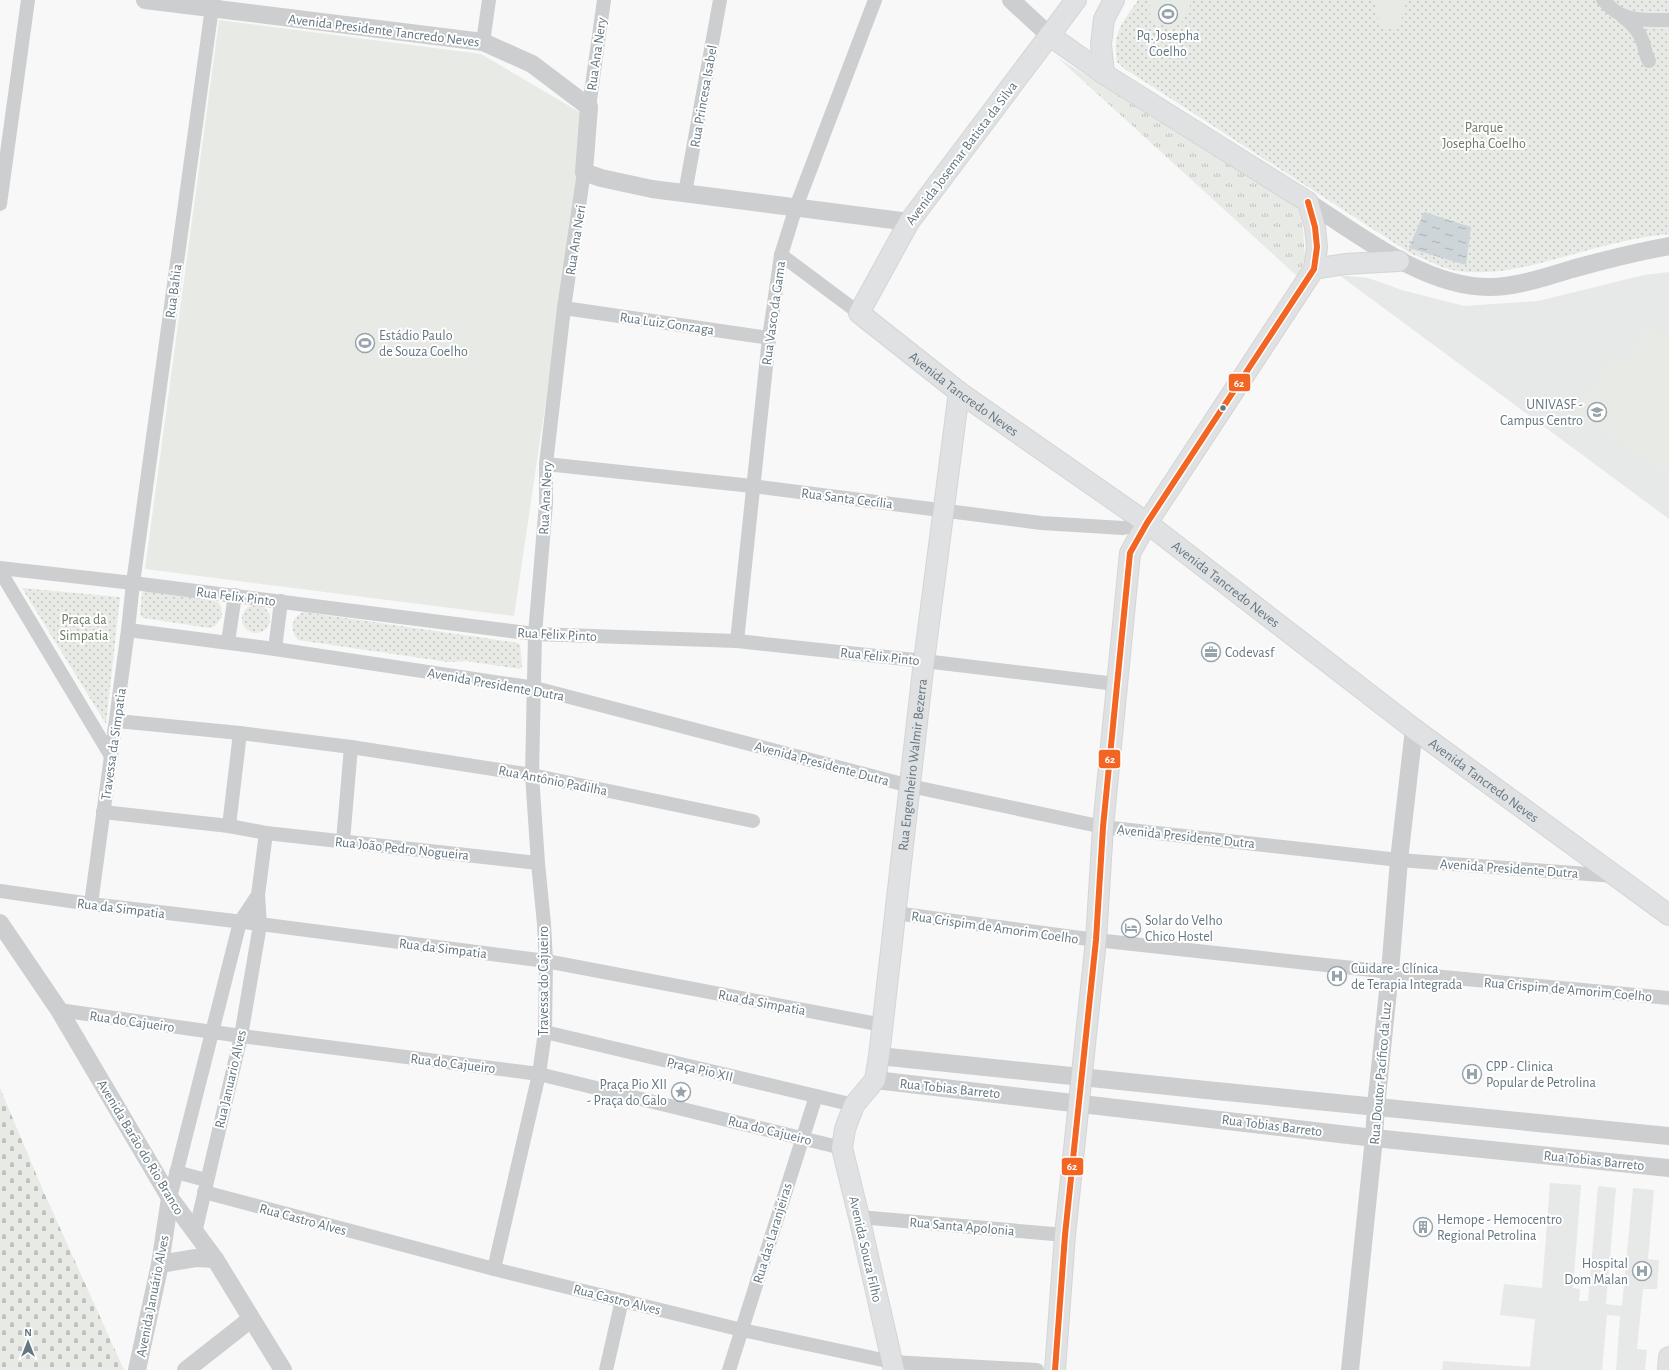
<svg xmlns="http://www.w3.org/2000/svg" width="1669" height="1370" font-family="'Alegreya Sans',sans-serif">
  <defs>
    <pattern id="grass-tufts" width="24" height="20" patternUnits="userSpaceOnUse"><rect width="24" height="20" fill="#e7eae5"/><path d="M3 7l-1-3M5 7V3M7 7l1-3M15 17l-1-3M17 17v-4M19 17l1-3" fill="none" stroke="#bfc2bf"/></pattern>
    <pattern id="cemetery-stones" width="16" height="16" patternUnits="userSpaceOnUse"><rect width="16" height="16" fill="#e7eae5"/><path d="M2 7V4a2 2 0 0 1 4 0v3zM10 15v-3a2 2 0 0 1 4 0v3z" fill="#bfc2bf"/></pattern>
    <pattern id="park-dots" width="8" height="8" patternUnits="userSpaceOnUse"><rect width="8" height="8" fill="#e7eae5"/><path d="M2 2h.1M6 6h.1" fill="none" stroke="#bfc2bf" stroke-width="1.8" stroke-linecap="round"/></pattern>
    <pattern id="water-ripples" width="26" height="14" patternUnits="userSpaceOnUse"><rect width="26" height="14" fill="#cdd5d8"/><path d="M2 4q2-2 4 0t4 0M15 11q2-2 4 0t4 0" fill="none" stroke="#aab1b5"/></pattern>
  </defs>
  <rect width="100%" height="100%" fill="#f8f8f8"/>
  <g fill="#e7e8e8">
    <polygon points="1669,272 1669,519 1339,275 1368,278 1402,290 1464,306 1538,301 1644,275"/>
    <polygon points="1550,1183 1581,1185 1573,1288 1580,1289 1579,1301 1588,1301 1598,1186 1616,1188 1606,1304 1622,1306 1633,1188 1654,1190 1648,1259 1659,1260 1657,1289 1643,1289 1637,1349 1647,1350 1645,1370 1616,1370 1620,1316 1607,1315 1602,1370 1442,1370 1443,1361 1530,1367 1535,1319 1500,1315 1504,1284 1542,1288"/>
  </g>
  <polygon fill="url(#grass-tufts)" points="1058,58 1298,206 1303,228 1305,261 1298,277"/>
  <polygon fill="url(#cemetery-stones)" points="0,1088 42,1188 124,1370 0,1370"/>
  <g fill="url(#park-dots)">
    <path d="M1138 0H1669V234C1636 237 1603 246 1570 255 1534 265 1497 276 1459 271 1442 269 1425 259 1410 253L1125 69 1117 62C1112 32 1122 24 1138 0Z"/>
    <polygon points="22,588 120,597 106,724"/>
    <polygon points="147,590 213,598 221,606 222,617 215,626 210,628 143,618 140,614 142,593"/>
    <circle cx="256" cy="619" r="14"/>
    <path d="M304 612 518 643 520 645 522 666 520 669 466 661 448 662 298 640C289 630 291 617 304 612Z"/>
  </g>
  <g fill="#e7eae5">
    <polygon points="1153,0 1191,0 1190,6 1181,24 1169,27 1152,21 1148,8"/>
    <path d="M1376 0H1405C1407 9 1402 23 1393 28 1390 30 1385 29 1381 29L1376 13Z"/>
    <polygon points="219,20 481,54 588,117 514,616 145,569"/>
    <polygon points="1648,325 1669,339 1669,476 1573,413 1612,358 1623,363"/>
  </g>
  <polygon fill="url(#water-ripples)" points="1424,212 1471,227 1466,265 1409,248"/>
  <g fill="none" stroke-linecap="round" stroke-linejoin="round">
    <g stroke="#d4d5d6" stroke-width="22">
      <g id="secondary">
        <path id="s1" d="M1076 0 909 222 859 313 959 392 1147 523 1414 729 1669 915"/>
        <polyline points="1049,35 1104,74 1308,202 1315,227 1317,247 1314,269 1147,523 1130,553 1103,827 1096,940 1065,1235 1055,1370"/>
        <polyline points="1104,74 1101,44 1104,19 1114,0"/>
        <polyline points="1314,269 1345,264 1399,261"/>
        <path id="s2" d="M894 1370 859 1217 842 1148 845 1129 854 1105 875 1080 879 1056 924 661 959 392"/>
        <polyline points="1668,1370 1669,1357"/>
      </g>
    </g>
    <g stroke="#cdcecf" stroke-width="14">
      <path d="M1603 0C1623 23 1641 20 1669 20"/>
      <path d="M1623 17C1633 24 1639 31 1643 42 1645 49 1645 54 1649 61"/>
      <polyline points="483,42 489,0"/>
      <polyline points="589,107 604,0"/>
      <polyline points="685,193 720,0"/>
      <polyline points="0,204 28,0"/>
      <polyline points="781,255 859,313"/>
      <polyline points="564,308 769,338"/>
      <polyline points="546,464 752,486 1041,523 1123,528 1147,523"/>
      <polyline points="0,568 133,583 535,634 737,641 924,661 1116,684"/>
      <polyline points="0,571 111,756"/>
      <polyline points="128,630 275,649 535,688 910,786 1103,827 1399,860 1615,876"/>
      <polyline points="737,641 769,338 781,255 796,207 875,0"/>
      <polyline points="228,642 235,595"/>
      <polyline points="275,649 281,601"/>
      <polyline points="117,721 240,733 351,747 532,775 753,821"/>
      <polyline points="103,812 229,826 266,833 538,863"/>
      <polyline points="229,826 240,733"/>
      <polyline points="343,841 351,747"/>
      <polyline points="0,891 91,904 252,923 546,961 883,1025"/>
      <polyline points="91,904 128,630 133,583 213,0"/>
      <polyline points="895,913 1096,940 1390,972 1669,998"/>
      <polyline points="59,1010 241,1036 539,1074 842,1148"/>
      <polyline points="545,1032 854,1105"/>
      <polyline points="176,1172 206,1180"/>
      <polyline points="204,1192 494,1269 742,1330 892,1362 1037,1370"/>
      <polyline points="170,1198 240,922 258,895"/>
      <polyline points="859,1217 1065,1235"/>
      <polyline points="195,1233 241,1036 260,925 258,895 266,833"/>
      <polyline points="494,1269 539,1074 545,1032 546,961 544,924 538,863 532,775 535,634 546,503 546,464 564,308 584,172"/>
      <polyline points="606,1370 622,1300"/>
      <polyline points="729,1370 816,1096"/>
    </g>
    <g stroke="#cdcecf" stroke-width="18">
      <polyline points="145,0 483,42 532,64 589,107 584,172 601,178 652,189 909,222"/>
      <polyline points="1011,0 1049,35"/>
      <path d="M1308 202C1359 235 1425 287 1489 287 1516 287 1546 277 1572 269 1604 260 1636 252 1669 246"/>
      <polyline points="0,923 59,1010 170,1198 215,1259 283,1370"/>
      <path d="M879 1056C1142 1085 1406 1109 1669 1136"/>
      <polyline points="875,1080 1374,1138 1669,1168"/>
      <polyline points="160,1264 196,1258 215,1259"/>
      <polyline points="137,1370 160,1264 170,1198"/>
      <polyline points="186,1370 251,1319"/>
      <polyline points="1350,1370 1374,1138 1376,1106 1390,972 1399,860 1414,729"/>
    </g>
    <use href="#secondary" stroke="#e0e1e2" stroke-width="20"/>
    <g stroke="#fff" stroke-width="9">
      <polyline id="bus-1" points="1055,1370 1065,1235 1096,940 1103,827 1130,553 1147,523 1314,269 1317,247 1315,227 1308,202"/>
    </g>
    <use href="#bus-1" stroke="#f26522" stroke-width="6"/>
  </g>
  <defs>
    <g id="stadium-ring" transform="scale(1)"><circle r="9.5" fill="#fff" stroke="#98a4ab" stroke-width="1.5"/><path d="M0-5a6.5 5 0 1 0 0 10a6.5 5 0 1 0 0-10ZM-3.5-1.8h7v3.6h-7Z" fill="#98a4ab"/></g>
    <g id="university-ring" transform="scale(1)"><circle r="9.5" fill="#fff" stroke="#98a4ab" stroke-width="1.5"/><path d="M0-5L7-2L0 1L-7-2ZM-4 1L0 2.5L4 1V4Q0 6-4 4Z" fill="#98a4ab"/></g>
    <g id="office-ring" transform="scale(1)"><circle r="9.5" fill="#fff" stroke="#98a4ab" stroke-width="1.5"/><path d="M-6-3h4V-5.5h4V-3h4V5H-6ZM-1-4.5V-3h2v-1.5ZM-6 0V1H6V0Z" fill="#98a4ab"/></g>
    <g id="hotel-ring" transform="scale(1)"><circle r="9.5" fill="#fff" stroke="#98a4ab" stroke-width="1.5"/><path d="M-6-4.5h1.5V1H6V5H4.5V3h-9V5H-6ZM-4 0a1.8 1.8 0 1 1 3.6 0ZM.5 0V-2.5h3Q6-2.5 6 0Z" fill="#98a4ab"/></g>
    <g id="hospital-ring" transform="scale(1)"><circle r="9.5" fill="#fff" stroke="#98a4ab" stroke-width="1.5"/><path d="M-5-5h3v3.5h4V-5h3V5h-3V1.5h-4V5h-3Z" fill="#98a4ab"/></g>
    <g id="sight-ring" transform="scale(1)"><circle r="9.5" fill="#fff" stroke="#98a4ab" stroke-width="1.5"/><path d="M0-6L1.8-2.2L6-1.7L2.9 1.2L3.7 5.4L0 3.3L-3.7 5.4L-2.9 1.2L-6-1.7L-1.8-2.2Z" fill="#98a4ab"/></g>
    <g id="building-ring" transform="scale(1)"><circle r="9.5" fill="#fff" stroke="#98a4ab" stroke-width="1.5"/><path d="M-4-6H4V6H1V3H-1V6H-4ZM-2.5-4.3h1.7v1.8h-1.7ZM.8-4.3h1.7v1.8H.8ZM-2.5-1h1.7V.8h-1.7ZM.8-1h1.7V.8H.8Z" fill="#98a4ab"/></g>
  </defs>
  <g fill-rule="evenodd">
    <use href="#stadium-ring" x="1168" y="14"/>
    <use href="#stadium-ring" x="365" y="343"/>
    <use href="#university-ring" x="1597" y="412"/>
    <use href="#office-ring" x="1211" y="652"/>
    <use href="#hotel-ring" x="1131" y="928"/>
    <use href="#hospital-ring" x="1337" y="976"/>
    <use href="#hospital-ring" x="1472" y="1074"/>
    <use href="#sight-ring" x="681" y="1092"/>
    <use href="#building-ring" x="1423" y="1227"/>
    <use href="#hospital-ring" x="1642" y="1271"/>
  </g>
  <circle fill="#647682" stroke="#fff" stroke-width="1.5" cx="1223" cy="408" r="3.5"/>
  <g text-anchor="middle" stroke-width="4" stroke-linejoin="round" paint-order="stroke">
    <g font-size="14" fill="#647682" stroke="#fff">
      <text transform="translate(384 30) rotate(7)" y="5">Avenida Presidente Tancredo Neves</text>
      <text transform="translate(596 54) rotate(-82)" y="5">Rua Ana Nery</text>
      <text transform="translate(703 96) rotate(-80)" y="5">Rua Princesa Isabel</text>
      <text transform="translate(961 153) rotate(-53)" y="5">Avenida Josemar Batista da Silva</text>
      <text transform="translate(575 240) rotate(-81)" y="5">Rua Ana Neri</text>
      <text transform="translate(173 291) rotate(-82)" y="5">Rua Bahia</text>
      <text transform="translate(773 313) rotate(-82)" y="5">Rua Vasco da Gama</text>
      <text transform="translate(667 323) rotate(8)" y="5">Rua Luiz Gonzaga</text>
      <text dy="5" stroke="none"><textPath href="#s1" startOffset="514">Avenida Tancredo Neves</textPath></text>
      <text transform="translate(545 498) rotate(-87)" y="5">Rua Ana Nery</text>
      <text transform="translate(847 498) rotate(7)" y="5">Rua Santa Cecília</text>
      <text dy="5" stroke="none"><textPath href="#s1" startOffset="838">Avenida Tancredo Neves</textPath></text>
      <text transform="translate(236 596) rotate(7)" y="5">Rua Felix Pinto</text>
      <text transform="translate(557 634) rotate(3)" y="5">Rua Felix Pinto</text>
      <text transform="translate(880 656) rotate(6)" y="5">Rua Felix Pinto</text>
      <text transform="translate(496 684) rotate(10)" y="5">Avenida Presidente Dutra</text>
      <text transform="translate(113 744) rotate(-82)" y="5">Travessa da Simpatia</text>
      <text transform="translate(822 763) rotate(15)" y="5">Avenida Presidente Dutra</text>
      <text dy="5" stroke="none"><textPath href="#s2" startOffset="623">Rua Engenheiro Walmir Bezerra</textPath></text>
      <text transform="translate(553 780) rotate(11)" y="5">Rua Antônio Padilha</text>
      <text dy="5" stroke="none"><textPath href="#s1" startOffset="1162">Avenida Tancredo Neves</textPath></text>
      <text transform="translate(1186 836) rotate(6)" y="5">Avenida Presidente Dutra</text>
      <text transform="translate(402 848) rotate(6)" y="5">Rua João Pedro Nogueira</text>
      <text transform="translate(1509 868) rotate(4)" y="5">Avenida Presidente Dutra</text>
      <text transform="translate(121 908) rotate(7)" y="5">Rua da Simpatia</text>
      <text transform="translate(995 927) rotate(8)" y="5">Rua Crispim de Amorim Coelho</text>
      <text transform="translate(443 948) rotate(7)" y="5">Rua da Simpatia</text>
      <text transform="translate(543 981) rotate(-90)" y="5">Travessa do Cajueiro</text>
      <text transform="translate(1568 989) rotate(5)" y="5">Rua Crispim de Amorim Coelho</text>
      <text transform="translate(762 1002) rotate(11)" y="5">Rua da Simpatia</text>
      <text transform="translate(132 1021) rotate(8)" y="5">Rua do Cajueiro</text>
      <text transform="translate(453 1063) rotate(7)" y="5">Rua do Cajueiro</text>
      <text transform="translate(700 1069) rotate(13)" y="5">Praça Pio XII</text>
      <text transform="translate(1380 1073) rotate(-85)" y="5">Rua Doutor Pacífico da Luz</text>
      <text transform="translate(230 1079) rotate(-77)" y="5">Rua Januario Alves</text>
      <text transform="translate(950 1088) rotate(6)" y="5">Rua Tobias Barreto</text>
      <text transform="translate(1272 1125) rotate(7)" y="5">Rua Tobias Barreto</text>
      <text transform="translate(770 1130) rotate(14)" y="5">Rua do Cajueiro</text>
      <text transform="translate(141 1147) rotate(59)" y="5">Avenida Barão do Rio Branco</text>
      <text transform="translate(1594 1160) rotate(6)" y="5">Rua Tobias Barreto</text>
      <text transform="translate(303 1219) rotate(15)" y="5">Rua Castro Alves</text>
      <text transform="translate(962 1226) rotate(5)" y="5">Rua Santa Apolonia</text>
      <text transform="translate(772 1233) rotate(-73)" y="5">Rua das Laranjeiras</text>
      <text transform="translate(866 1249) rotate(77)" y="5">Avenida Souza Filho</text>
      <text transform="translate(152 1296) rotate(-79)" y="5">Avenida Januário Alves</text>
      <text transform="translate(617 1299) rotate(14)" y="5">Rua Castro Alves</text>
    </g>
    <g font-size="14" fill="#647682" stroke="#fff" text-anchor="start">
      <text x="1168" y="40" text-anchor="middle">Pq. Josepha<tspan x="1168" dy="16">Coelho</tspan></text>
      <text x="379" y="340">Estádio Paulo<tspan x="379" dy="16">de Souza Coelho</tspan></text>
      <text x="1583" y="409" text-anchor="end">UNIVASF -<tspan x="1583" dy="16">Campus Centro</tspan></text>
      <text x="1225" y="657">Codevasf</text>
      <text x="1145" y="925">Solar do Velho<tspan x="1145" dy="16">Chico Hostel</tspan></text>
      <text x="1351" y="973">Cuidare - Clínica<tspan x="1351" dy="16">de Terapia Integrada</tspan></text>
      <text x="1486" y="1071">CPP - Clinica<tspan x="1486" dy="16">Popular de Petrolina</tspan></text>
      <text x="667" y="1089" text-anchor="end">Praça Pio XII<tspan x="667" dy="16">- Praça do Galo</tspan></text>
      <text x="1437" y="1224">Hemope - Hemocentro<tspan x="1437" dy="16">Regional Petrolina</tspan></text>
      <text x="1628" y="1268" text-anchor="end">Hospital<tspan x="1628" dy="16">Dom Malan</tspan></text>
    </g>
    <g font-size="14" fill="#687a63" stroke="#fff">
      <text x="1484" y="132">Parque<tspan x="1484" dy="16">Josepha Coelho</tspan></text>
      <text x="84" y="624">Praça da<tspan x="84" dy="16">Simpatia</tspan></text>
    </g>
  </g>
  <g stroke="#fff" stroke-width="1.5">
    <rect x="1228" y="373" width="23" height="19" rx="4" fill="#f26522"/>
    <rect x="1098" y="749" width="23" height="20" rx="4" fill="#f26522"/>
    <rect x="1061" y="1157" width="23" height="19" rx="4" fill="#f26522"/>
  </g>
  <g font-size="11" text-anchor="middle" font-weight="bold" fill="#fff">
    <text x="1239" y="387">62</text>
    <text x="1110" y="763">62</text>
    <text x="1072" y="1170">62</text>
  </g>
  <g transform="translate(28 1342)" stroke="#ffffff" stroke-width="3" paint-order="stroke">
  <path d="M0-3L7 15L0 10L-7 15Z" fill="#647682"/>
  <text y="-6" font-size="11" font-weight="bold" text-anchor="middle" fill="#647682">N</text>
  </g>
</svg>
